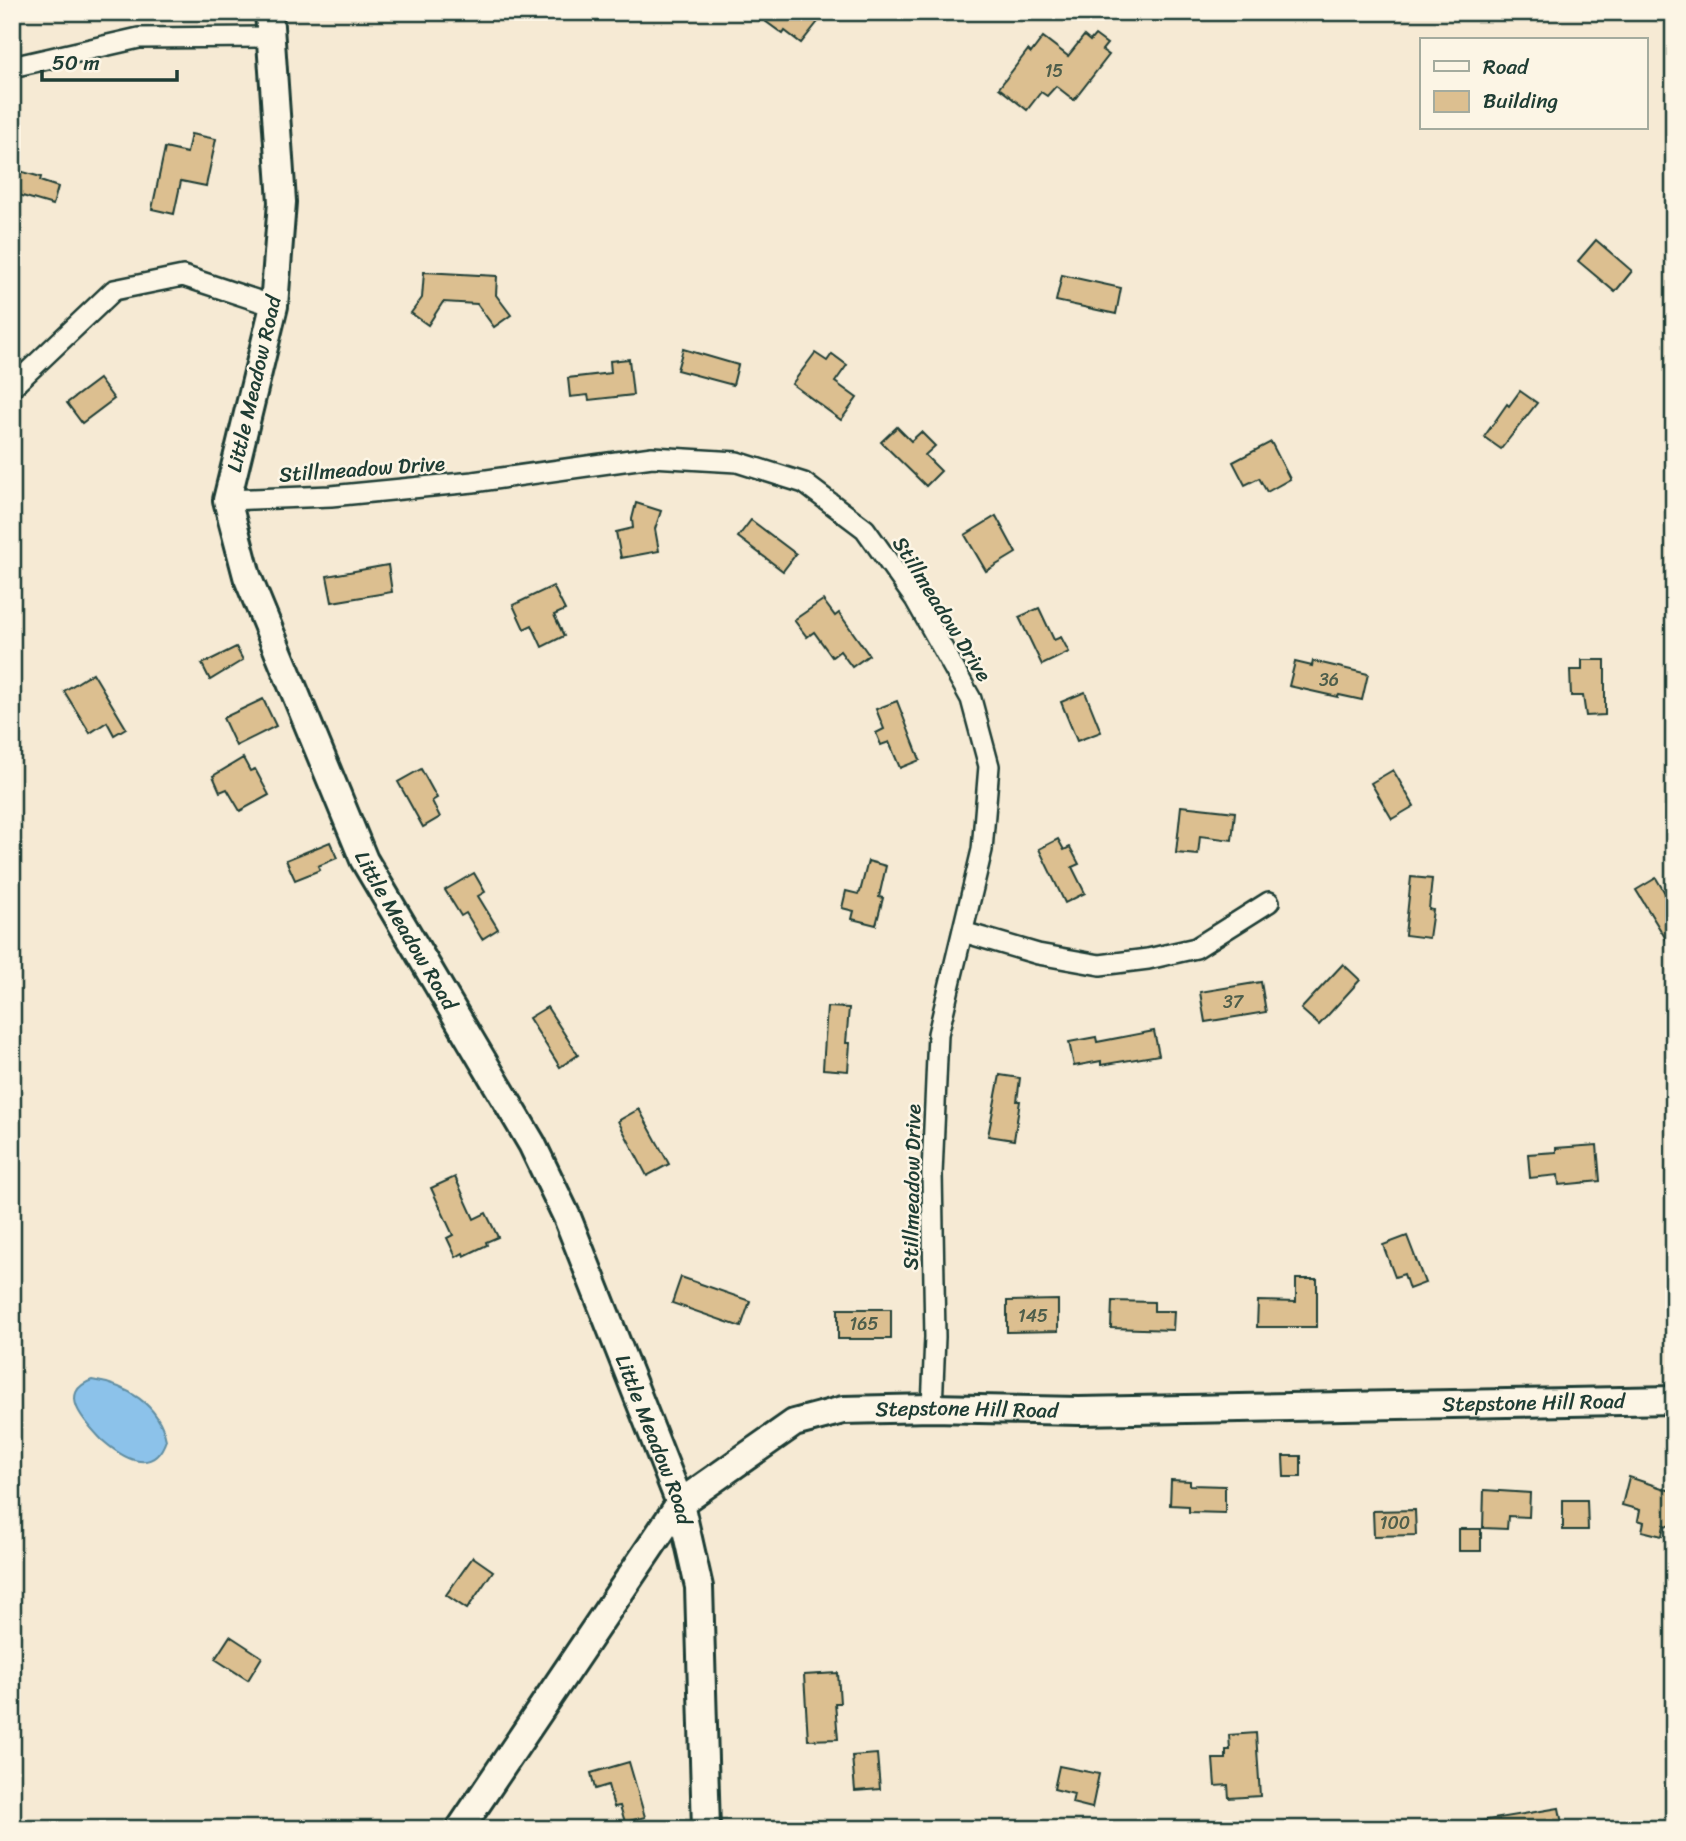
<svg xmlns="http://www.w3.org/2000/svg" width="1686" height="1841" font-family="Sriracha,sans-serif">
  <rect width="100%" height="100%" fill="#f6ead4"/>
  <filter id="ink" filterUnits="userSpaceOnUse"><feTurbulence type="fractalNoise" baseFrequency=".0143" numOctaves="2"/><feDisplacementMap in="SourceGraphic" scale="14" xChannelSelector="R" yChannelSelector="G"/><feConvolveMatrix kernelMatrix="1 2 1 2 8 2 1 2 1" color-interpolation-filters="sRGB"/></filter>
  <g filter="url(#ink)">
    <path fill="#8cc2ea" stroke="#608da1" stroke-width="2" d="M92 1380C126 1385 159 1404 166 1440 153 1478 121 1457 101 1439 86 1423 56 1393 92 1380Z"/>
    <g fill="#dcbf90" stroke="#1f3d34" stroke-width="2">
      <polygon points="772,12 813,12 821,18 801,43 785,31 783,34 765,21"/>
      <polygon points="1095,35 1107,44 1102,50 1109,55 1074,100 1056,86 1047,96 1041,92 1027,110 999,88 1028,50 1031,53 1043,37 1068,56 1084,36 1090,41"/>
      <polygon points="191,134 216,139 206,186 181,181 174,214 152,209 165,148 187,153"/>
      <polygon points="12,169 41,177 40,181 58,187 53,205 12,193"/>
      <polygon points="1596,240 1632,271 1615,292 1578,261"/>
      <polygon points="424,272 497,276 496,295 511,315 494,327 477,304 443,302 428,325 411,313 422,298"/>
      <polygon points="1062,275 1121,288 1116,314 1056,301"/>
      <polygon points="683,349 738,365 733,385 677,370"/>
      <polygon points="815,353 827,361 832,354 847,365 835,382 857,398 841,420 792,384"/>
      <polygon points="629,359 633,395 589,400 588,395 570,397 568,378 611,373 610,361"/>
      <polygon points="99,379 114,399 82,423 67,403"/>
      <polygon points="1520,391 1537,403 1501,449 1484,437 1507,404 1509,406"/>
      <polygon points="897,427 911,441 921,432 935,446 925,455 941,471 926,486 881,442"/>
      <polygon points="1271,442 1290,479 1267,492 1259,478 1245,485 1233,462"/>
      <polygon points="636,503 661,511 655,529 659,551 621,558 616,532 633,528 632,519"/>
      <polygon points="996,516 1016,553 986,571 965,535"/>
      <polygon points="751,520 796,554 783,571 738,537"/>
      <polygon points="388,565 392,592 332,602 327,576"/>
      <polygon points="553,586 565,610 554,615 564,636 542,647 532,625 524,629 513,605"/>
      <polygon points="823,600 835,616 839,613 869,655 852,667 840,651 832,657 814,632 807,637 794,620"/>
      <polygon points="1039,608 1054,640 1061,637 1069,652 1042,665 1019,617"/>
      <polygon points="236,647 243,660 210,680 202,664"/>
      <polygon points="1582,660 1605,660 1605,715 1586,716 1583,696 1571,696 1570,670 1582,670"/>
      <polygon points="1313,661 1368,674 1362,700 1339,695 1338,697 1289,686 1295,662 1312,666"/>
      <polygon points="93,673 126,728 114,735 107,722 90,733 64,691"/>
      <polygon points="1085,692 1101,732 1077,741 1061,702"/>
      <polygon points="263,699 276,726 236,746 223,718"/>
      <polygon points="897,701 920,760 900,768 889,742 881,745 876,733 884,729 876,709"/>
      <polygon points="243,758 250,771 255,769 269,795 240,811 227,789 220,792 213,776"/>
      <polygon points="421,769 437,798 432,801 440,817 423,827 398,782"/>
      <polygon points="1393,770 1414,806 1392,819 1371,783"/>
      <polygon points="1181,806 1235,812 1232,840 1200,836 1198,855 1176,853"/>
      <polygon points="1058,839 1064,850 1070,847 1079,864 1072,867 1085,893 1065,903 1039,849"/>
      <polygon points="330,842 337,858 318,866 320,870 295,880 286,860"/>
      <polygon points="868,861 886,866 879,897 883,898 876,925 852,919 854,911 842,908 846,891 858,894 860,892"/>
      <polygon points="474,873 485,892 478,896 498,929 482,939 466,913 461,916 445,890"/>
      <polygon points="1411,877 1432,879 1429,909 1433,910 1429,938 1405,935"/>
      <polygon points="1656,878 1674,908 1674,952 1636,890"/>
      <polygon points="1343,964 1360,980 1319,1025 1301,1009"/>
      <polygon points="1261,982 1266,1012 1205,1022 1200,992"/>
      <polygon points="547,1007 578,1055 560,1067 529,1018"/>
      <polygon points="827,1007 849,1008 846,1043 850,1043 848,1071 823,1069"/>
      <polygon points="1154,1031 1159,1055 1101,1065 1101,1061 1074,1066 1069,1042 1096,1037 1097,1042"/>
      <polygon points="1000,1075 1020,1078 1017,1101 1020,1101 1014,1140 988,1136"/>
      <polygon points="639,1109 669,1164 647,1176 618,1121"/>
      <polygon points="1597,1145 1600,1181 1559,1185 1558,1175 1530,1178 1528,1154 1556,1152 1556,1148"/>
      <polygon points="455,1177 474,1219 486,1213 498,1237 486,1242 487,1245 464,1256 463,1253 456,1257 447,1238 453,1235 431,1188"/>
      <polygon points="1407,1236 1425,1283 1409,1289 1404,1274 1395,1277 1383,1245"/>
      <polygon points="681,1277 750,1301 741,1327 672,1303"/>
      <polygon points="1296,1279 1317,1279 1317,1327 1257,1327 1258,1301 1296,1302"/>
      <polygon points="1058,1300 1058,1331 1007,1332 1007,1301"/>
      <polygon points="1112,1301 1154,1302 1154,1311 1174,1311 1173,1330 1111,1328"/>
      <rect x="838" y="1309" width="53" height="30"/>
      <polygon points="1283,1456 1301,1456 1301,1477 1284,1477"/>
      <polygon points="1629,1477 1674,1492 1674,1527 1664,1525 1662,1536 1642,1531 1644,1522 1638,1520 1640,1510 1622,1505"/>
      <polygon points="1171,1480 1190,1481 1190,1485 1225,1486 1225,1513 1189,1512 1189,1506 1170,1505"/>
      <polygon points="1484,1490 1530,1493 1529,1517 1508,1516 1507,1529 1483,1528"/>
      <polygon points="1563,1500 1587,1500 1588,1530 1563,1530"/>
      <polygon points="1415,1510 1416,1535 1374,1536 1373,1511"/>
      <rect x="1459" y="1529" width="22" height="22"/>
      <polygon points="473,1557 493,1571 467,1609 446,1595"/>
      <polygon points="230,1636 262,1657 248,1680 215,1659"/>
      <polygon points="838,1673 840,1703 835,1703 838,1739 808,1740 804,1675"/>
      <polygon points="1256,1733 1260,1796 1229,1798 1228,1785 1215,1786 1213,1759 1226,1759 1226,1750 1230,1750 1229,1735"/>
      <polygon points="877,1754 880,1789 855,1791 852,1756"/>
      <polygon points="629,1762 645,1817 625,1822 620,1806 614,1807 608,1785 595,1789 591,1773"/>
      <polygon points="1059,1766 1099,1774 1092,1808 1072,1803 1074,1794 1054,1789"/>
      <polygon points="1559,1808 1563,1829 1481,1829 1481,1821"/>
    </g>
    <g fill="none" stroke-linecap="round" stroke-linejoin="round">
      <g stroke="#1f3d34" stroke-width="24">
        <g id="street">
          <polyline points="12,67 139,38 270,37"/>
          <polyline points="12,387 114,290 183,276 274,306"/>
          <polyline points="227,500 331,496 473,482 652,457 737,462 804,483 865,529 915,599 971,699 989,766 982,850 938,1034 932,1174 935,1337 932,1408"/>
          <polyline points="963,932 1038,954 1100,965 1148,959 1196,948 1269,902"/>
        </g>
      </g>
      <g stroke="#1f3d34" stroke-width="32">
        <g id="secondary">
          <path id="s1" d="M269 12 282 202 274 306 227 500 247 576 364 860 532 1144 567 1217 680 1503 699 1587 706 1829"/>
          <path id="s2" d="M460 1829 680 1503 794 1423 843 1410 932 1408 1079 1411 1674 1400"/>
        </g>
      </g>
      <use href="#street" stroke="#fcf5e5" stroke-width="19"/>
      <use href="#secondary" stroke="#fcf5e5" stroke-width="26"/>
    </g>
  </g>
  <g text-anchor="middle" stroke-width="5" stroke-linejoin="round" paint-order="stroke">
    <g font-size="18" fill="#4e5e4b">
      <text x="1054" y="77">15</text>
      <text x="1329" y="686">36</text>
      <text x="1233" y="1008">37</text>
      <text x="1033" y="1322">145</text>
      <text x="864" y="1330">165</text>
      <text x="1395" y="1529">100</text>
    </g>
    <g font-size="21" fill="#1f3d34" stroke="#fcf5e5">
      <text transform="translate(254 384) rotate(-77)" y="7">Little Meadow Road</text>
      <text transform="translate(362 469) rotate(-4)" y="7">Stillmeadow Drive</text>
      <text transform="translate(942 609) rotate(58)" y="7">Stillmeadow Drive</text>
      <text dy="7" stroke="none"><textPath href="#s1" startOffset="962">Little Meadow Road</textPath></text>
      <text transform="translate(912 1187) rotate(-89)" y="7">Stillmeadow Drive</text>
      <text dy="7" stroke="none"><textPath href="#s2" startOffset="1274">Stepstone Hill Road</textPath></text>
      <text dy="7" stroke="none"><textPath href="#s2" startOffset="707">Stepstone Hill Road</textPath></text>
      <text dy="7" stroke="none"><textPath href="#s1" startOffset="1530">Little Meadow Road</textPath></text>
    </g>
  </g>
  <rect width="1686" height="1841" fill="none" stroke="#fcf5e5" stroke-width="42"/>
  <rect x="21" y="21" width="1644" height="1799" fill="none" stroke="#1f3d34" stroke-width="2.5" filter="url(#ink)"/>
  <rect x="1420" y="38" width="228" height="91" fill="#fcf5e5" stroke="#a4ab9e" stroke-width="2"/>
  <rect x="1434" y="61" width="35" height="10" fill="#fcf5e5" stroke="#a4ab9e" stroke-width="2"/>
  <text x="1483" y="74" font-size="21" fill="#1f3d34">Road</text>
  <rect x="1434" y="91" width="35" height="21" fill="#dcbf90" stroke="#a4ab9e" stroke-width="2"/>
  <text x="1483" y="108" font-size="21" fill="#1f3d34">Building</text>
  <path d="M42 70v10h135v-10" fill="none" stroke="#1f3d34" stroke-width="3.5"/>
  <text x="52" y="70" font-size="21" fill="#1f3d34" stroke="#fcf5e5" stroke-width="5" paint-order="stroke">50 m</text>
</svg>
